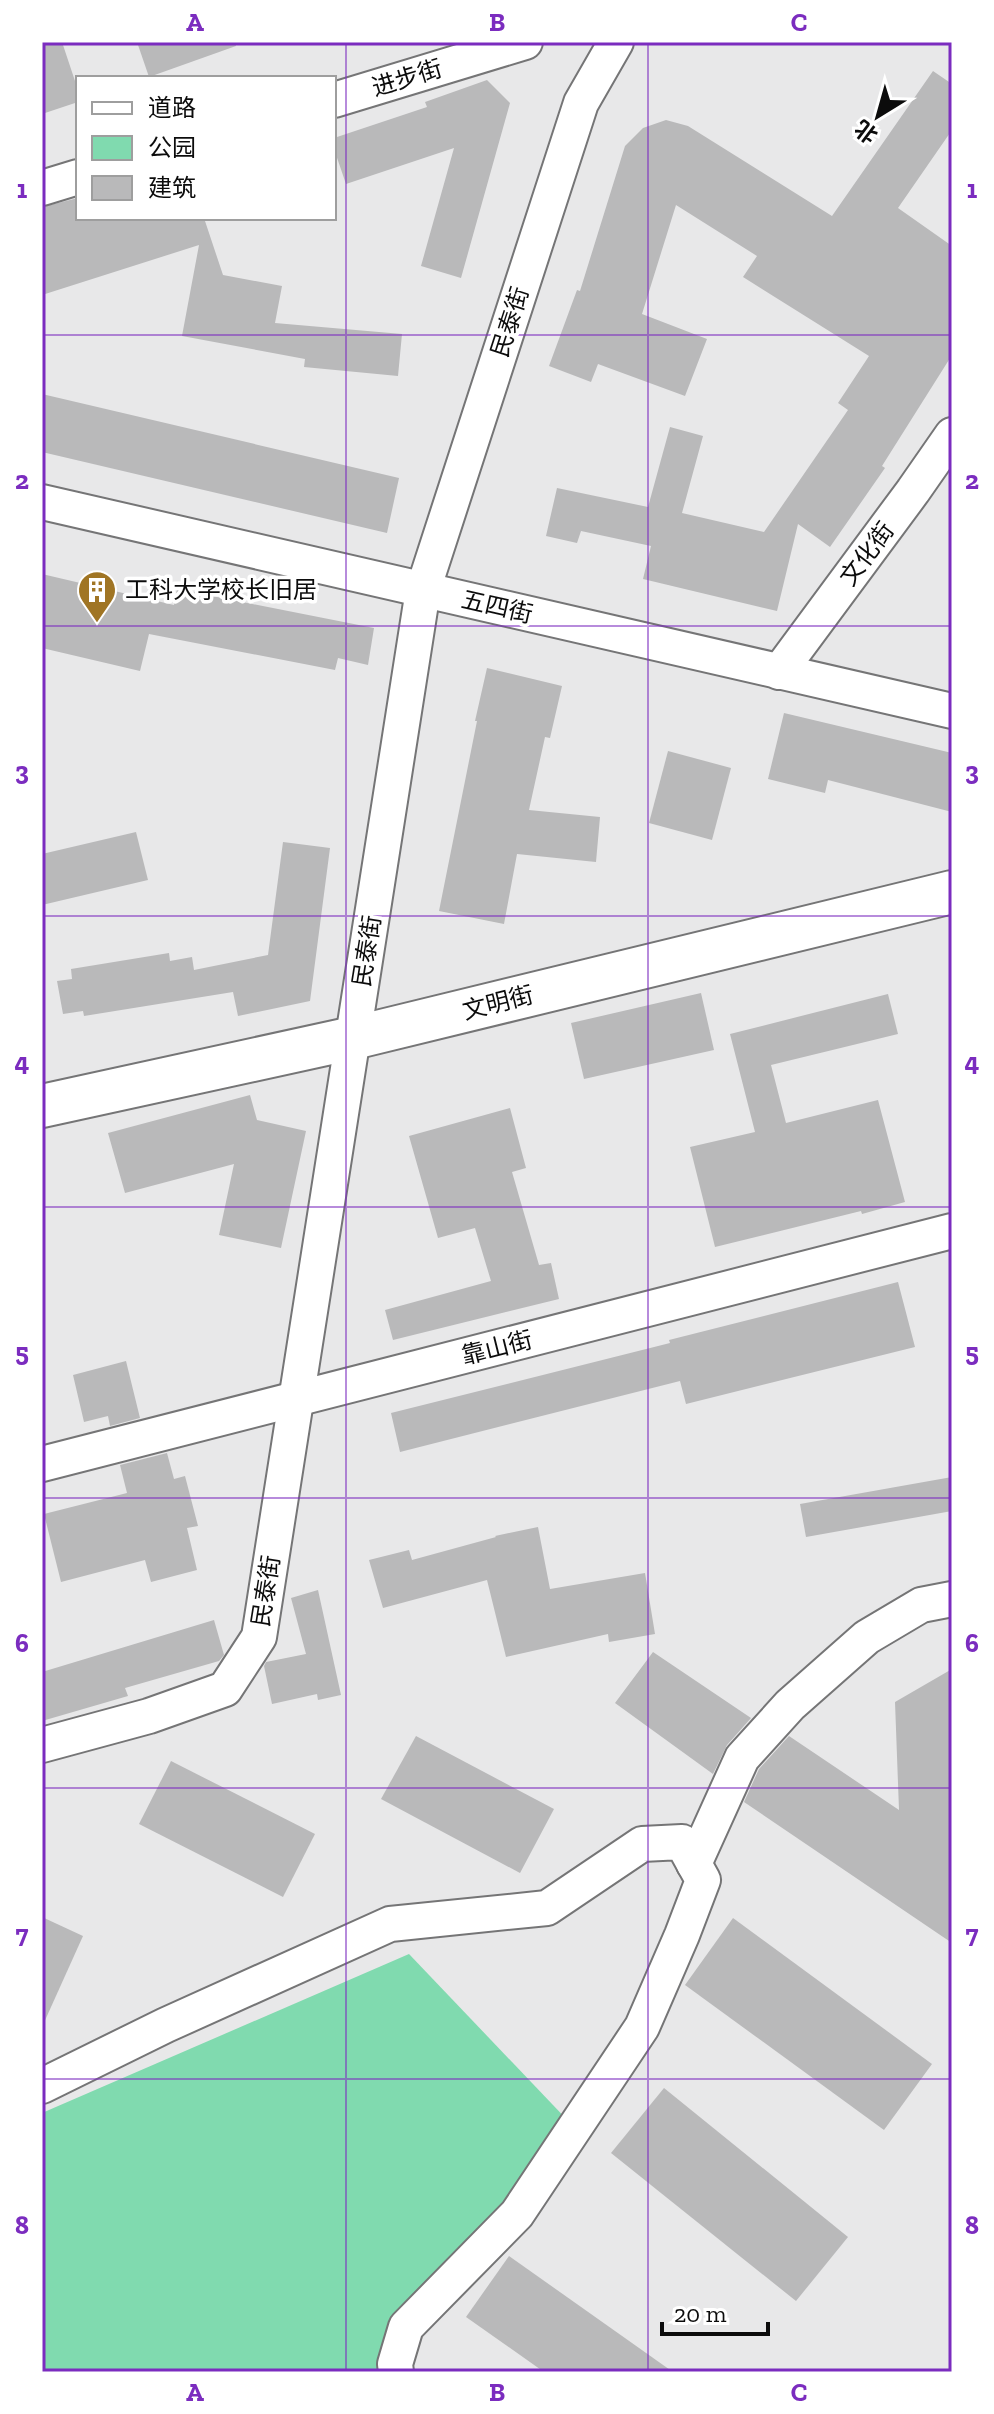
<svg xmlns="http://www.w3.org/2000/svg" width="994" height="2414" font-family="'Zilla Slab','Noto Sans SC',serif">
  <rect width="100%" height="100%" fill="#e8e8e9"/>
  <polygon fill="#80daaf" points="409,1954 572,2125 376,2372 42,2372 42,2113"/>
  <g fill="#b9b9ba">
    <polygon points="42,42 62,42 78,90 78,102 42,114"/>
    <polygon points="137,42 235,42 236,46 149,77"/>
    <polygon points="933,71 952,84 952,130 898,208 952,246 952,355 882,466 885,468 830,547 798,524 777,611 643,579 651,546 581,531 577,543 546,536 557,488 648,507 670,427 703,436 682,513 764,532 848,410 838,403 869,356 743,277 757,256 676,205 642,314 707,339 685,396 598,364 591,382 549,366 577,290 580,291 625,146 643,128 666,120 688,126 832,216"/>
    <polygon points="487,80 510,103 461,278 421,266 454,148 346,184 334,149 334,138 427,107 425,102"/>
    <polygon points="78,198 78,218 204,218 223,275 282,286 275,323 402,334 398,376 304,367 305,359 182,336 199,245 42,295 42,207"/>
    <polygon points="42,394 399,478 387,533 42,452"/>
    <polygon points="42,574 174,605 177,589 374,628 368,665 338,658 335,670 149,634 140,671 42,648"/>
    <polygon points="487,668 562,686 550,738 545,737 529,810 600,817 596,862 517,854 504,924 439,911 477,721 475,721"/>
    <polygon points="784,713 952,753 952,812 828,780 825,793 768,779"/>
    <polygon points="668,751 731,768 712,840 649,823"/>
    <polygon points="136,832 148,880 42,905 42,854"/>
    <polygon points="283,842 330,848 310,1001 238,1016 233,992 84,1016 83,1011 63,1014 57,981 72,979 71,969 169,953 170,961 192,957 194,970 268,955"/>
    <polygon points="701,993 714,1050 584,1079 571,1023"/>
    <polygon points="888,994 898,1034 771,1065 786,1123 878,1100 905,1202 862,1214 861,1211 715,1247 690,1147 755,1132 730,1034"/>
    <polygon points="250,1095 257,1120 306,1131 281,1248 219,1235 234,1164 125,1193 108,1133"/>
    <polygon points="510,1108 526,1168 512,1172 539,1265 551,1263 559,1299 393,1340 385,1310 491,1281 475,1228 438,1238 409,1136"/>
    <polygon points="898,1282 915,1347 686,1404 680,1381 400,1452 391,1413 670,1343 669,1340"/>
    <polygon points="126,1361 140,1418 110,1426 108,1416 84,1422 73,1375"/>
    <polygon points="167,1453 174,1479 185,1476 198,1526 187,1528 197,1570 151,1582 145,1560 61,1582 44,1514 127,1493 120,1465"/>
    <polygon points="952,1477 952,1511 806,1537 800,1504"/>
    <polygon points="538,1527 550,1589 645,1573 655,1634 609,1642 608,1634 506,1657 487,1580 383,1608 369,1560 409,1550 412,1560 496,1537 495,1536"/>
    <polygon points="318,1590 341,1695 318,1700 317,1694 272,1704 264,1666 266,1662 306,1654 291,1598"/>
    <polygon points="214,1620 224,1655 219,1661 125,1688 128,1696 42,1721 42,1672"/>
    <polygon points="653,1652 751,1718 727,1745 713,1774 615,1703"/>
    <polygon points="952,1669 952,1943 744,1802 759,1769 789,1736 899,1810 895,1702"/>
    <polygon points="416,1736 554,1809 520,1873 381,1799"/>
    <polygon points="171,1761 315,1834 283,1897 139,1824"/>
    <polygon points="42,1917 83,1936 42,2027"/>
    <polygon points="733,1918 932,2064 884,2130 685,1985"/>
    <polygon points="664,2088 848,2237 796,2301 611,2153"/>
    <polygon points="509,2256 673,2372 544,2372 466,2317"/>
  </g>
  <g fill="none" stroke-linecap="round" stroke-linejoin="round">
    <g stroke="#757576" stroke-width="38">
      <g id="minor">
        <polyline points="334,100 525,42"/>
        <polyline points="42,188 78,177"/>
        <polyline points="42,502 952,711"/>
        <polyline points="779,672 913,491 952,435"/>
        <polyline points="42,1464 952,1231"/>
        <polyline points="42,1745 149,1716 225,1689 259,1637 423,590 581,103 616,42"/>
        <polyline points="694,1864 742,1758 790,1705 867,1637 921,1605 952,1599"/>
        <polyline points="42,2086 166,2025 390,1924 547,1908 642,1844 682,1842 703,1880 682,1935 642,2027 517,2214 406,2327 395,2364 396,2372"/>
      </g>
    </g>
    <g stroke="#757576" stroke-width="46">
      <polyline id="tertiary" points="42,1106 353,1038 952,892"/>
    </g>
    <use href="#minor" stroke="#fff" stroke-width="34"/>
    <use href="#tertiary" stroke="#fff" stroke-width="42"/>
  </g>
  <path fill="none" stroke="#7b2cbf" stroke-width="2" stroke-opacity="0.55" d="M346 42V2372M648 42V2372M42 335H952M42 626H952M42 916H952M42 1207H952M42 1498H952M42 1788H952M42 2079H952"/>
  <defs>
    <g id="building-pin" transform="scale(2)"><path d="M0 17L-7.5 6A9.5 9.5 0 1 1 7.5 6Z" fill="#a07524" stroke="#fff"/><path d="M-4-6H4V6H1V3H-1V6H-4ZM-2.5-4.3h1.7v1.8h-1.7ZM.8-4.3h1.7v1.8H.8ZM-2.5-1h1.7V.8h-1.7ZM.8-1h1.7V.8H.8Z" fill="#fff"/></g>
  </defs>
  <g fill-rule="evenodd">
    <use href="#building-pin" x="97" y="590"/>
  </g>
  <g text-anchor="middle" stroke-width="7" stroke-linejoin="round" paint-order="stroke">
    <g font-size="24" fill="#0c0c0c" stroke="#fff">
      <text transform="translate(407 78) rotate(-17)" y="8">进步街</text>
      <text transform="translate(510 322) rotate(-72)" y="8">民泰街</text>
      <text transform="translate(867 554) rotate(-53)" y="8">文化街</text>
      <text transform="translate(497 607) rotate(13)" y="8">五四街</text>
      <text transform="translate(367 951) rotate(-81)" y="8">民泰街</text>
      <text transform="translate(498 1003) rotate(-14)" y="8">文明街</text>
      <text transform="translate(497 1348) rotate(-14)" y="8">靠山街</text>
      <text transform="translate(266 1591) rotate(-81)" y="8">民泰街</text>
    </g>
    <g font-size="24" fill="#0c0c0c" stroke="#fff" text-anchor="start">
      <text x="125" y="598">工科大学校长旧居</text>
    </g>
  </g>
  <rect width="994" height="2414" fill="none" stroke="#ffffff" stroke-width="88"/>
  <rect x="76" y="76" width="260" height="144" fill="#ffffff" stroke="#9e9e9e" stroke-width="2"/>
  <rect x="92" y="102" width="40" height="12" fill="#ffffff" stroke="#9e9e9e" stroke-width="2"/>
  <text x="148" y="116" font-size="24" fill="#0c0c0c">道路</text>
  <rect x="92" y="136" width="40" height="24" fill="#80daaf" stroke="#9e9e9e" stroke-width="2"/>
  <text x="148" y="156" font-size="24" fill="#0c0c0c">公园</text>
  <rect x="92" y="176" width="40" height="24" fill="#b9b9ba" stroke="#9e9e9e" stroke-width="2"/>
  <text x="148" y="196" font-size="24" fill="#0c0c0c">建筑</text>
  <g transform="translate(878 116) rotate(217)" stroke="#ffffff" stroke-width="6" paint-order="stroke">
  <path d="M0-6L14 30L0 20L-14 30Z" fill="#0c0c0c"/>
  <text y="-12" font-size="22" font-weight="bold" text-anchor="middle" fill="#0c0c0c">北</text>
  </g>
  <path d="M662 2322v12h106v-12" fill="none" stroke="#0c0c0c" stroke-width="4"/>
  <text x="674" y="2322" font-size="24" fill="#0c0c0c" stroke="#ffffff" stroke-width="6" paint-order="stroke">20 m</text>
  <rect x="44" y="44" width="906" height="2326" fill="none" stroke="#7b2cbf" stroke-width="3"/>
  <g font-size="26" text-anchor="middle" font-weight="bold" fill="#7b2cbf">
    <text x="195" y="31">A</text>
    <text x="497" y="31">B</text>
    <text x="799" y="31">C</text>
    <text x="22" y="198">1</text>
    <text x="972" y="198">1</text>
    <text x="22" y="489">2</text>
    <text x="972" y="489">2</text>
    <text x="22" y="780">3</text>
    <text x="972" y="780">3</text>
    <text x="22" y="1071">4</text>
    <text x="972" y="1071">4</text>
    <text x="22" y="1361">5</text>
    <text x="972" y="1361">5</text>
    <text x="22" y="1652">6</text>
    <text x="972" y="1652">6</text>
    <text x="22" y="1943">7</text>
    <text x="972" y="1943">7</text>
    <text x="22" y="2234">8</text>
    <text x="972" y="2234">8</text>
    <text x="195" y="2401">A</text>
    <text x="497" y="2401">B</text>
    <text x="799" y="2401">C</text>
  </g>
</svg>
